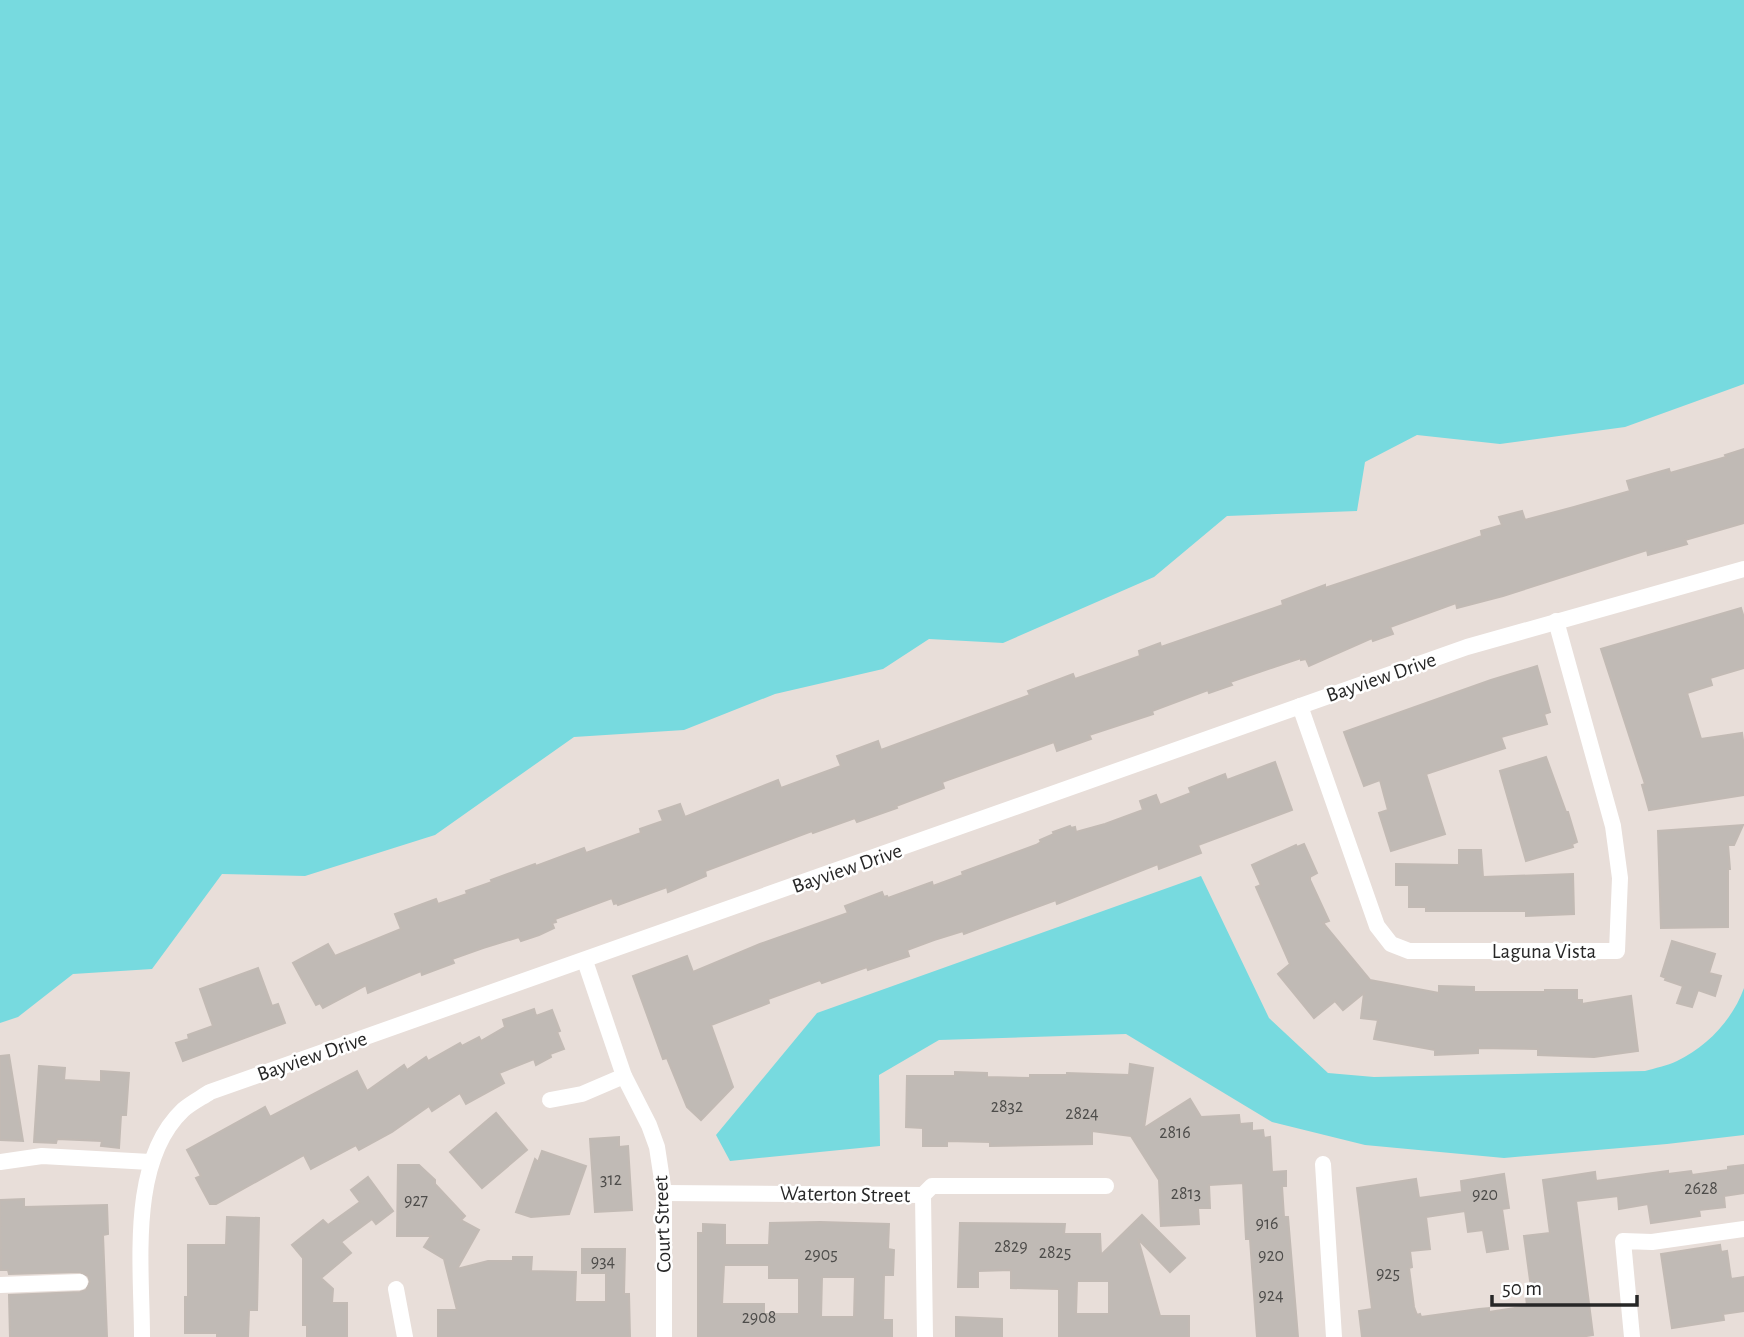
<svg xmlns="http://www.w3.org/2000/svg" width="1744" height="1337" font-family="'Alegreya Sans',sans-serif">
  <rect width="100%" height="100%" fill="#e8ded9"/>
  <g fill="#77dadf">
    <polygon points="0,0 1744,0 1744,384 1625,427 1500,444 1417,435 1365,462 1357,511 1227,516 1154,577 1003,643 929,639 883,669 775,694 684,730 574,737 435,835 305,876 222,874 152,969 73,974 18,1017 0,1023"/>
    <path d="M1201 876 1269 1018 1328 1073 1374 1077 1645 1071C1655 1068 1667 1066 1677 1061 1707 1047 1733 1019 1744 988V1135L1667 1144 1504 1158 1365 1145 1272 1122 1126 1034 939 1040 879 1075 880 1146 730 1161 716 1135 817 1013Z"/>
  </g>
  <g fill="#c0bab5" stroke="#c2bab4" stroke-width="2" fill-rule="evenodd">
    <polygon points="1744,449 1744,523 1685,540 1687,544 1648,555 1647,550 1503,596 1457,608 1456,603 1390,627 1393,634 1373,641 1372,638 1309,666 1306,659 1301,660 1301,658 1230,682 1232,685 1209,693 1208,690 1152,711 1153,714 1089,735 1091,739 1057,751 1054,742 942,782 944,788 896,806 897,808 857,822 855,818 813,833 812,831 705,871 706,876 668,892 667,887 618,905 617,903 614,904 612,898 555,919 556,922 552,923 554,928 539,935 521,941 519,937 483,948 452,959 454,963 422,975 421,971 368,993 366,985 323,1008 320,1003 316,1005 293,963 328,944 335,956 401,929 395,914 436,899 438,904 467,894 466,891 492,882 491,880 535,864 536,866 584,848 586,853 641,833 640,829 663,821 659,811 680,804 685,817 778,780 781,788 841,766 837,756 878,741 881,750 1030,695 1028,691 1073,674 1075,679 1140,656 1139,651 1160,643 1161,647 1283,605 1282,601 1325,585 1325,588 1482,536 1481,531 1502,525 1499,517 1522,511 1525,520 1574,507 1630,491 1627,481 1669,469 1670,473 1726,457 1725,455"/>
    <polygon points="1741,608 1744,618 1744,668 1710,678 1712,685 1687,693 1701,739 1742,733 1744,747 1744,795 1649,810 1642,785 1645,784 1601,649"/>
    <polygon points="1537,666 1550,712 1544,714 1547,724 1501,737 1505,748 1426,774 1445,834 1391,851 1379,813 1388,810 1380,780 1364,786 1344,732 1491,680"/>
    <polygon points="1546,757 1566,812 1568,812 1577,842 1572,844 1573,847 1526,861 1500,771"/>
    <polygon points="1275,762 1292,810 1198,845 1201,853 1159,869 1158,864 1057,904 1056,900 964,934 963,931 934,940 907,950 909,956 888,963 868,970 867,967 822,983 820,980 768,999 769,1003 711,1025 733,1087 701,1120 687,1107 667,1058 663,1059 633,976 687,956 693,972 760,944 848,913 845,906 882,892 884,897 887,896 888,898 932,882 933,886 963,875 962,872 1036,845 1041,842 1040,840 1054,834 1053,832 1070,826 1071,828 1075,827 1076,832 1105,824 1143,810 1140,801 1156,795 1160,805 1191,793 1189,788 1225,774 1227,780"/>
    <polygon points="1743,825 1734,845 1728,845 1730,869 1728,869 1728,927 1661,928 1658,831"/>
    <polygon points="1304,844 1317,873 1310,877 1310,880 1329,921 1323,923 1370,980 1439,993 1439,986 1474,987 1474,992 1545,992 1545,990 1577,990 1577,1000 1582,1000 1582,1004 1631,996 1638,1051 1594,1057 1538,1055 1538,1049 1478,1048 1478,1053 1435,1055 1435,1050 1374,1039 1378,1020 1361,1018 1364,993 1343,1010 1335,1001 1314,1018 1278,974 1290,964 1256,887 1261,885 1252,865 1296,845 1297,847"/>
    <polygon points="1459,850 1481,850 1483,877 1573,874 1574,914 1526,916 1526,911 1426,911 1426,907 1409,907 1409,885 1396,885 1396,864 1459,865"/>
    <polygon points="1672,941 1715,954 1709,973 1721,976 1715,996 1698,990 1692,1007 1677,1003 1683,986 1665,980 1666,978 1661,976"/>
    <polygon points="258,968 272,1006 278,1004 285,1023 183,1061 176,1043 189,1039 188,1035 213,1026 200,989"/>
    <polygon points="534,1009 536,1016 552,1010 560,1031 557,1032 564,1049 550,1054 551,1057 536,1065 534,1059 499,1073 504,1083 466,1104 460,1093 432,1111 429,1106 392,1132 359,1150 356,1145 311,1169 304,1155 216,1204 210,1204 196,1178 201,1176 187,1150 265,1107 270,1117 357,1071 367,1091 404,1065 407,1070 426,1057 428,1061 460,1043 462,1046 479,1037 481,1041 505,1027 503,1020"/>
    <polygon points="9,1055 23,1141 0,1140 0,1056"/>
    <polygon points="1130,1064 1153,1068 1144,1128 1190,1099 1201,1117 1239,1115 1240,1124 1252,1123 1252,1131 1263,1130 1264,1138 1270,1137 1272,1172 1286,1171 1286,1186 1282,1186 1284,1217 1288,1217 1298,1337 1257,1337 1250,1239 1246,1239 1243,1183 1209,1185 1210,1208 1198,1208 1199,1224 1161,1226 1159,1180 1131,1136 1092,1131 1092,1144 990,1146 990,1142 947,1141 947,1146 923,1146 923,1128 906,1127 907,1076 955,1076 955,1072 987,1073 987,1077 1030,1078 1030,1075 1067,1075 1067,1073 1129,1075"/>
    <polygon points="39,1066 65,1068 64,1080 101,1082 101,1071 129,1073 126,1115 121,1115 119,1148 101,1146 102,1141 57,1139 56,1143 34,1142"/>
    <polygon points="496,1113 527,1150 482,1188 450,1152"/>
    <polygon points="619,1137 619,1147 628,1146 632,1210 595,1212 590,1139"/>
    <polygon points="542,1151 586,1166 569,1214 531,1217 516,1212 535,1159 538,1162"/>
    <polygon points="398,1165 419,1165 435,1180 435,1184 465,1216 461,1220 479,1230 457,1269 488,1261 513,1261 513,1257 532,1257 531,1271 576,1272 575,1302 606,1302 606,1273 582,1273 582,1249 625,1249 624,1294 629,1294 630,1337 438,1337 438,1310 457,1310 444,1259 424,1247 431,1236 397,1236"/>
    <polygon points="1744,1165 1744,1193 1724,1196 1725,1207 1699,1210 1700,1216 1651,1223 1648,1204 1619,1209 1618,1196 1576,1201 1593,1335 1580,1337 1362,1337 1359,1311 1372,1309 1357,1188 1416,1179 1419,1198 1462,1192 1461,1181 1504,1174 1509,1208 1502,1209 1508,1249 1487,1252 1483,1230 1468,1232 1465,1211 1426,1217 1430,1249 1410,1251 1412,1267 1409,1268 1414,1307 1417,1315 1420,1314 1421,1317 1479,1309 1489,1308 1489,1312 1527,1306 1526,1296 1532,1295 1524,1236 1550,1233 1543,1180 1595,1172 1596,1181 1668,1171 1668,1174 1691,1171 1692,1175 1728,1170 1728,1167"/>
    <polygon points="368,1177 393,1211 376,1224 372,1219 341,1242 351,1253 321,1278 333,1289 332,1303 347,1303 347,1337 307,1337 307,1325 303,1325 303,1258 292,1245 323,1220 328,1225 360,1202 351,1190"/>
    <polygon points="24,1199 24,1207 107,1205 108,1234 103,1235 107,1337 10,1337 9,1295 80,1292 86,1290 90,1282 88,1276 80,1272 9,1274 8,1270 1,1270 0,1200"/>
    <path d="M1142 1215 1185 1258 1170 1272 1138 1239 1160 1316H1189V1337H1059V1289L1011 1288V1270L978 1271V1287H958L960 1223 1065 1224 1064 1234H1100L1101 1255ZM1077 1281H1109V1314H1076Z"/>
    <polygon points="227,1217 259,1218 257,1310 249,1310 248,1337 217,1337 217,1333 185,1333 185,1297 188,1297 188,1245 226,1245"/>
    <path d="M820 1222 889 1224 888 1249 894 1250 893 1275H884L883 1320H892V1337H698V1233H703V1224L725 1225V1245H769L770 1223ZM724 1265H769V1278H799V1314H764V1304H722ZM822 1277H855L854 1317H821Z"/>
    <polygon points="1720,1245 1721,1252 1727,1251 1731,1279 1744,1277 1744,1311 1723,1314 1724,1320 1672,1328 1661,1254"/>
    <polygon points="956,1317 1002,1319 1002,1337 956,1337"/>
  </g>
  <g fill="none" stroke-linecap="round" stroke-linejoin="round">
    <g stroke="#fff" stroke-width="16">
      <polyline points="1300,706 1377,926 1391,944 1409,951 1617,951 1620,878 1613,826 1556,621"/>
      <polyline points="585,961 624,1076 649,1125 657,1147 664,1193 664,1337"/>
      <polyline points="550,1100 582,1094 624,1076"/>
      <polyline points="0,1162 42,1156 150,1162"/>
      <polyline points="1323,1164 1334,1337"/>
      <polyline points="664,1193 923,1195 932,1186 1106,1186"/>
      <polyline points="923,1195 925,1337"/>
      <polyline points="0,1285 80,1282"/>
      <polyline points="396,1289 405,1337"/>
      <path d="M142 1337C142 1267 128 1162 183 1110 191 1103 201 1098 210 1092L1467 647 1744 569"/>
      <polyline points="1632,1337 1623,1241 1652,1242 1744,1229"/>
    </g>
  </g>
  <g text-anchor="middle" stroke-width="5" stroke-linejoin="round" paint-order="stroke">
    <g font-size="18" fill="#4d4c4a">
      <text x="1007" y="1112">2832</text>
      <text x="1082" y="1119">2824</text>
      <text x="1175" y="1138">2816</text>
      <text x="611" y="1185">312</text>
      <text x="1701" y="1194">2628</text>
      <text x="1186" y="1199">2813</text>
      <text x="1485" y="1200">920</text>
      <text x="416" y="1206">927</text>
      <text x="1267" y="1229">916</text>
      <text x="1011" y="1252">2829</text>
      <text x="1055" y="1258">2825</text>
      <text x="821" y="1260">2905</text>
      <text x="1271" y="1261">920</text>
      <text x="603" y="1267">934</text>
      <text x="1388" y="1279">925</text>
      <text x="1271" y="1301">924</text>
      <text x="759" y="1323">2908</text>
    </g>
    <g font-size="21" fill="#272727" stroke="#fff">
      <text transform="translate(1381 677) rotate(-19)" y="7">Bayview Drive</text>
      <text transform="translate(847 868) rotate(-19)" y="7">Bayview Drive</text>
      <text x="1544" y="958">Laguna Vista</text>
      <text transform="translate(312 1056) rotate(-19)" y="7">Bayview Drive</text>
      <text transform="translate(845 1194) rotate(1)" y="7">Waterton Street</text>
      <text transform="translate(662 1224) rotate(-92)" y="7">Court Street</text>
    </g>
  </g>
  <path d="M1492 1295v10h145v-10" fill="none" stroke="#272727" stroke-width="3.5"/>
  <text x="1502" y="1295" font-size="21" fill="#272727" stroke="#ffffff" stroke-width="5" paint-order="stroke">50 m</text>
</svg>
